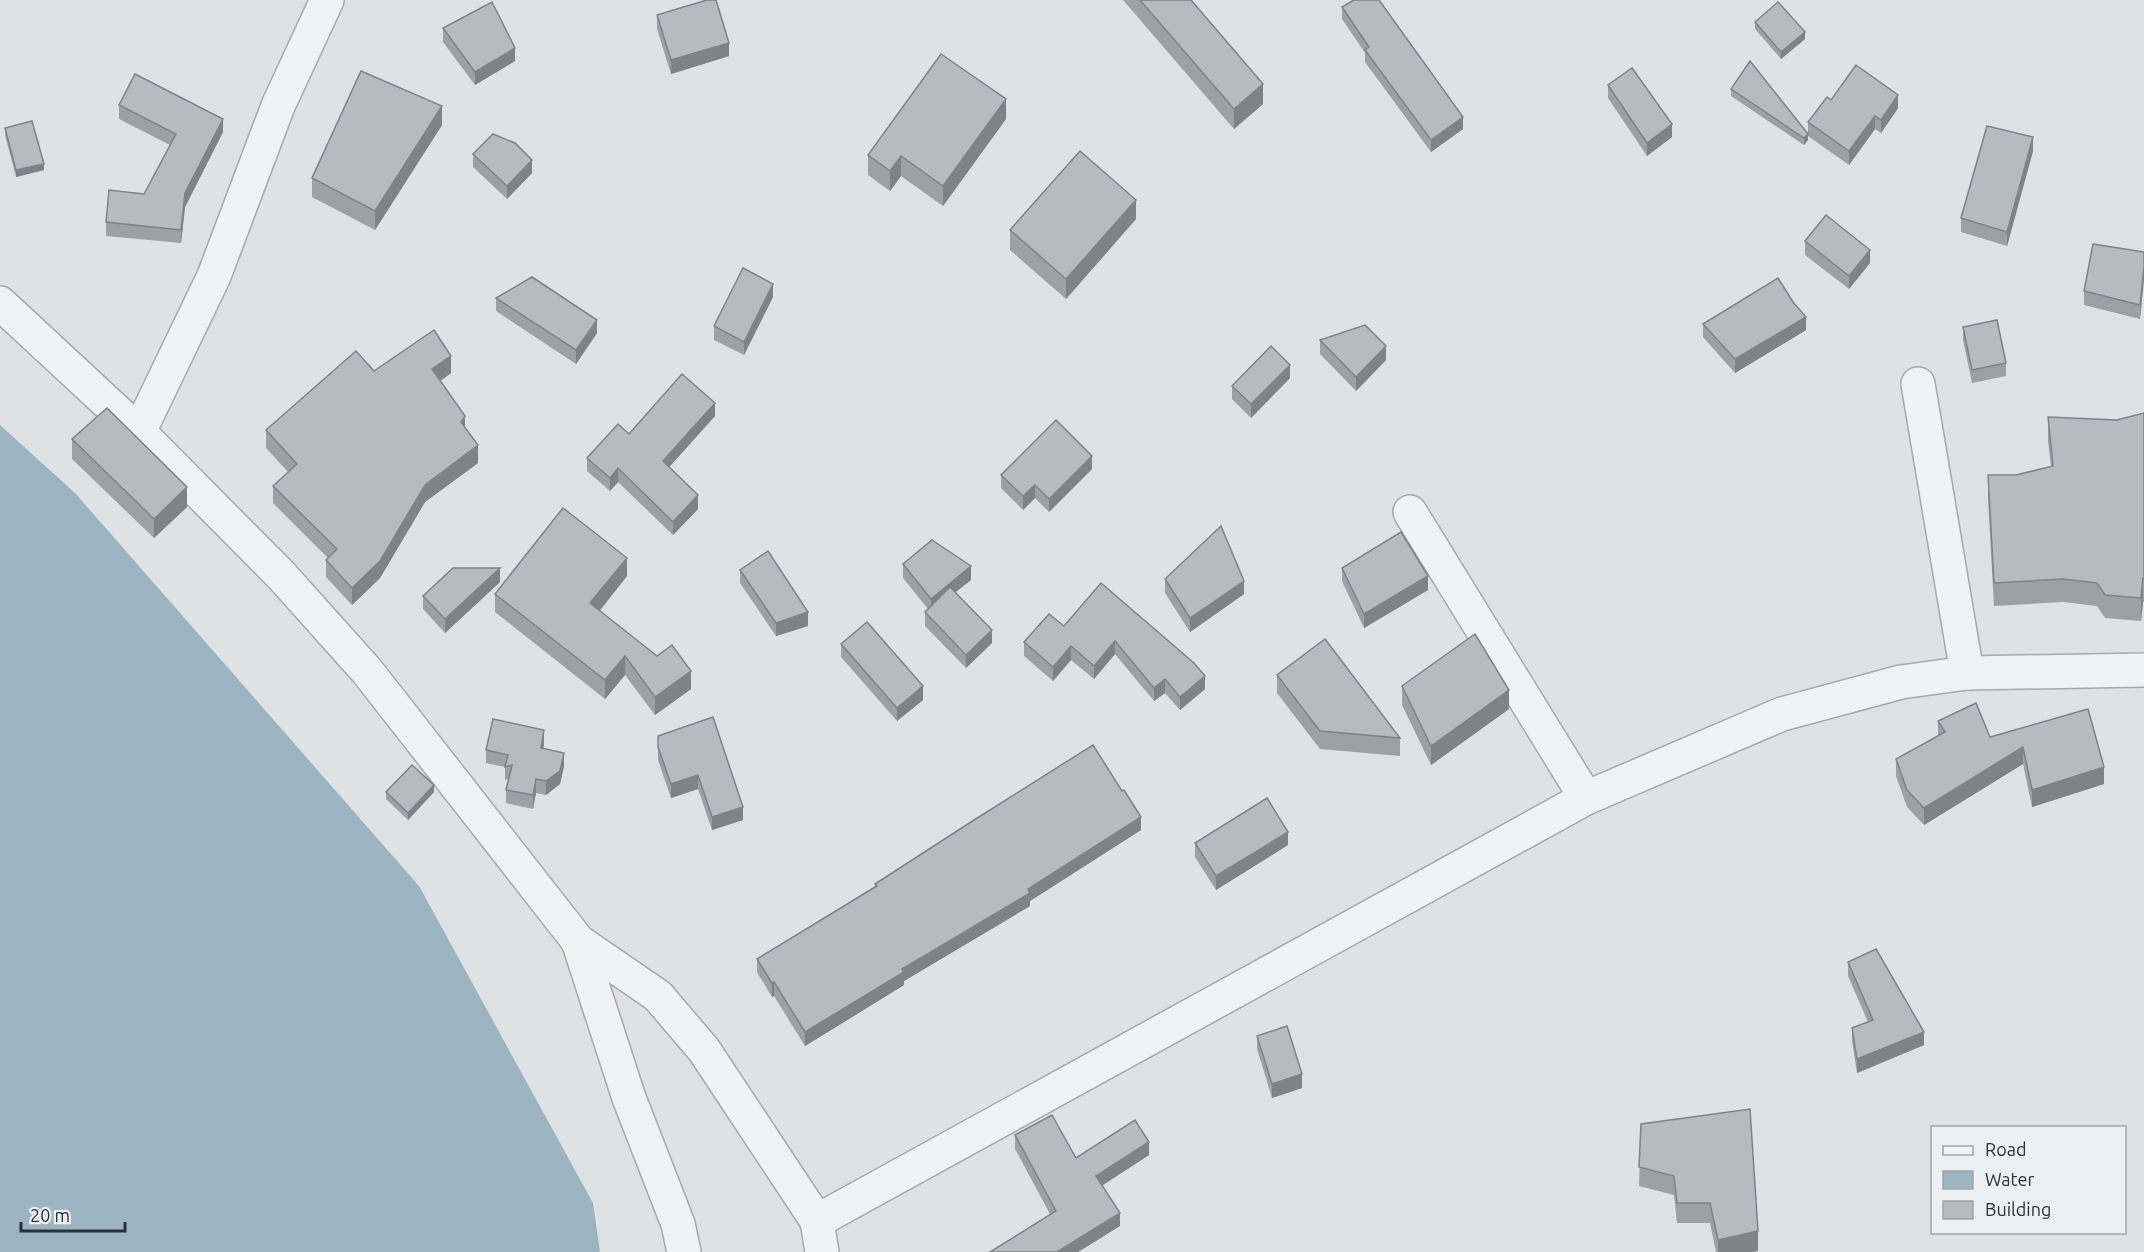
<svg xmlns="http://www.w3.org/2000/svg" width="2144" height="1252" font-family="Ubuntu,sans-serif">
  <rect width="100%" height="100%" fill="#dee2e5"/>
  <polygon fill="#9cb3c2" points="0,425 75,493 419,886 593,1203 600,1252 0,1252"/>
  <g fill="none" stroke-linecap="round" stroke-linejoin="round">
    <g stroke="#a4a9ae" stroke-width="36">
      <g id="minor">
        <polyline points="0,303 139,432 281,575 367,671 578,941 658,996 704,1050 817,1221 822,1252"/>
        <polyline points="1918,384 1967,673"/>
        <polyline points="139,432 214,276 278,106 327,0"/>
        <polyline points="1410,512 1586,798"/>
        <polyline points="578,941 629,1098 678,1224 684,1252"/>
        <polyline points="817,1221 1586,798 1782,714 1901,682 1967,673 2144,670"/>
      </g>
    </g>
    <use href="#minor" stroke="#f0f2f4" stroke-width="33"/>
  </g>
  <g fill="#9ca1a6">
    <polygon points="1123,0 1191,0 1263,104 1234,129"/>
    <polygon points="1342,7 1463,129 1431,152 1365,62 1365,53 1342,19"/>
    <polygon points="657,15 729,56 671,74 657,29"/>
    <polygon points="1755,22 1805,39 1781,59 1755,29"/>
    <polygon points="443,28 515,61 475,85 443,42"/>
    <polygon points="1608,85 1672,137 1647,156 1608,98"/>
    <polygon points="1731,89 1808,140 1804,145 1731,96"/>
    <polygon points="1831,100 1898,108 1881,133 1875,129 1849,165 1808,136 1808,122"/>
    <polygon points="119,105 223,132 185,207 181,243 106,236 106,222 144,194 170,145 119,119"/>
    <polygon points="1006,119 943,206 901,176 890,191 868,175 868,155"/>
    <polygon points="442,125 375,230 312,197 312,178"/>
    <polygon points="5,128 44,170 16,177 5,135"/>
    <polygon points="2033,151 2007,246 1961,232 1961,218"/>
    <polygon points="473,154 532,173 507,199 473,167"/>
    <polygon points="1136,219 1066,299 1010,250 1010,230"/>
    <polygon points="1805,241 1870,263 1849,289 1805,255"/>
    <polygon points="2144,252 2140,319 2084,305 2084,291"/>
    <polygon points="773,297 744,355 714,340 714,326"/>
    <polygon points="496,298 597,333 576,364 496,311"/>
    <polygon points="1703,324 1806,330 1735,373 1703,337"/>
    <polygon points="1963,327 2006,363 2006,376 1972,383 1963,340"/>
    <polygon points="1320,340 1386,360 1356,391 1320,354"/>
    <polygon points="374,371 451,373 440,381 465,427 478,463 425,502 380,578 352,605 326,577 326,560 328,558 273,503 273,486 288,472 266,448 266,430"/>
    <polygon points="1290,378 1251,418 1232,399 1232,386"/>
    <polygon points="2144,413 2144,602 2143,602 2141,621 2105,618 2097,606 2063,602 1994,606 1988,499 1988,475 2016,475 2051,466 2048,441 2048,417 2117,420"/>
    <polygon points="715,416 669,467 698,509 673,535 618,482 610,491 587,471 587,458 629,434"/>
    <polygon points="72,439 187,507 154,538 72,459"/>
    <polygon points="1092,469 1049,512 1035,498 1023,510 1001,488 1001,475"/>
    <polygon points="903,564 971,580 955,592 992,643 966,668 925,626 925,612 928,609 903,578"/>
    <polygon points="1342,568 1428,590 1364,628 1342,581"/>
    <polygon points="740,570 808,626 776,636 740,583"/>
    <polygon points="627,576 600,611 691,689 655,715 625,675 605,699 495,612 495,594"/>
    <polygon points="1165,579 1244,594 1190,632 1165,593"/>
    <polygon points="500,582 445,633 423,609 423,596"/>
    <polygon points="1101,583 1205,689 1180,710 1165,693 1154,701 1115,654 1094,679 1071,660 1053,681 1024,656 1024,642 1064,626"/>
    <polygon points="841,644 923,700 897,721 841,657"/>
    <polygon points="1277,675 1400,738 1400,756 1320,749 1277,693"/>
    <polygon points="1402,686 1509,709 1431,765 1402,705"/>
    <polygon points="2088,709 2104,784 2032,807 2023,764 1924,825 1907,807 1896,776 1896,759 1938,736 1938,721 1990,737"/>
    <polygon points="658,736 743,820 712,830 698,789 671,798 658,760"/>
    <polygon points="544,744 543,748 564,766 560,784 546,795 536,793 533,809 506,803 506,790 509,779 505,780 505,767 486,763 486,750"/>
    <polygon points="386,792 434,792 408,820 386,799"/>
    <polygon points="1141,830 1030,901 1030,906 904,981 904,985 805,1046 774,996 772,997 757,972 757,959 875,886 875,884"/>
    <polygon points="1195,843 1288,845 1216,890 1195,857"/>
    <polygon points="1848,962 1924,1045 1857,1073 1852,1041 1852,1028 1868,1022 1848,976"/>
    <polygon points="1257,1036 1302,1088 1272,1098 1257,1049"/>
    <polygon points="1641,1124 1758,1251 1751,1252 1716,1252 1710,1223 1677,1223 1674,1195 1639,1186"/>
    <polygon points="1015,1135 1076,1158 1149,1155 1102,1186 1120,1226 1078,1252 990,1252 1050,1214 1015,1149"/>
  </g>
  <g fill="#7f8387">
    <polygon points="1805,32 1805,39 1781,59 1781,52"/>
    <polygon points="729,43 729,56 671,74 671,60"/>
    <polygon points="515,48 515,61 475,85 475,72"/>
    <polygon points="1263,84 1263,104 1234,129 1234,109"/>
    <polygon points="1898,95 1898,108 1881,133 1881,120"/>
    <polygon points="1006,99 1006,119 943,206 943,186"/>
    <polygon points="442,106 442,125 375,230 375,211"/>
    <polygon points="1875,116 1875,129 1849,165 1849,151"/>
    <polygon points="1463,117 1463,129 1431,152 1431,140"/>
    <polygon points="223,119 223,132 185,207 181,243 181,230 185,193"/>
    <polygon points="1672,124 1672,137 1647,156 1647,143"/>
    <polygon points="1808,134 1808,140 1804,145 1804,138"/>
    <polygon points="2033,137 2033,151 2007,246 2007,232"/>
    <polygon points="901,156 901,176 890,191 890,171"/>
    <polygon points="532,160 532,173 507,199 507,186"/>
    <polygon points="44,164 44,170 16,177 16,170"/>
    <polygon points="1136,200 1136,219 1066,299 1066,279"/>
    <polygon points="1870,250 1870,263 1849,289 1849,276"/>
    <polygon points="2144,266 2144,280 2140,319 2140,305"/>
    <polygon points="773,284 773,297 744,355 744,342"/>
    <polygon points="1806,317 1806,330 1735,373 1735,359"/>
    <polygon points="597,320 597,333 576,364 576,350"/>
    <polygon points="1386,346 1386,360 1356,391 1356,377"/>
    <polygon points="451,356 451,373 432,387 432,369"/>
    <polygon points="1290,365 1290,378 1251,418 1251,404"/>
    <polygon points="715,403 715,416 663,474 663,461"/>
    <polygon points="465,416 465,433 461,422"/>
    <polygon points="478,445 478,463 425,502 380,578 352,605 352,588 425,485"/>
    <polygon points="1092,456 1092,469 1049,512 1049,499"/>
    <polygon points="618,468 618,482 610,491 610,478"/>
    <polygon points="1035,485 1035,498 1023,510 1023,496"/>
    <polygon points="187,487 187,507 154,538 154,519"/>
    <polygon points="698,495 698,509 673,535 673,522"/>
    <polygon points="627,558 627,576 590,622 590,603"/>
    <polygon points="971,566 971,580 931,612 931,599"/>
    <polygon points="500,568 500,582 445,633 445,619"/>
    <polygon points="1428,576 1428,590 1364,628 1364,614"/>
    <polygon points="2143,578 2143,602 2141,621 2141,598"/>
    <polygon points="1244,581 1244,594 1190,632 1190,618"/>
    <polygon points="808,612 808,626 776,636 776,623"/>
    <polygon points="992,630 992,643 966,668 966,655"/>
    <polygon points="1115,641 1115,654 1094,679 1094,666"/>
    <polygon points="1071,646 1071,660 1053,681 1053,667"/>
    <polygon points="625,656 625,675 605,699 605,680"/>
    <polygon points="691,671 691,689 655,715 655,697"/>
    <polygon points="1205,676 1205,689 1180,710 1180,697"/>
    <polygon points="1165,679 1165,693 1154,701 1154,688"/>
    <polygon points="923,686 923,700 897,721 897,708"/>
    <polygon points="1509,690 1509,709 1431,765 1431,746"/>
    <polygon points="544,730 544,744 541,761 541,748"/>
    <polygon points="2023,747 2023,764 1924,825 1924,808"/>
    <polygon points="564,753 564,766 560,784 546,795 546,781"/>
    <polygon points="2104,767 2104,784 2032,807 2032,790"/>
    <polygon points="698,775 698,789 671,798 671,784"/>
    <polygon points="536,779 536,793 533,809 533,795"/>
    <polygon points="434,785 434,792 408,820 408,813"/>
    <polygon points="743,807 743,820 712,830 712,817"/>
    <polygon points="1141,817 1141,830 1030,901 1030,906 904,981 904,985 805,1046 805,1032 902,969"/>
    <polygon points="1288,832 1288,845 1216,890 1216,876"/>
    <polygon points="774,982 774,996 772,997 772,983"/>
    <polygon points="1924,1032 1924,1045 1857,1073 1857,1059"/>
    <polygon points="1302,1074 1302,1088 1272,1098 1272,1084"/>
    <polygon points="1149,1142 1149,1155 1096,1189 1096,1176"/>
    <polygon points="1120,1213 1120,1226 1078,1252 1057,1252"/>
    <polygon points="1758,1231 1758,1251 1751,1252 1718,1252 1718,1240"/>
  </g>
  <g fill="#b5bbc1" stroke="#7f8387" stroke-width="1.5">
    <polygon points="707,0 716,0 729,43 671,60 657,15"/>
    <polygon points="1140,0 1191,0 1263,84 1234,109"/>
    <polygon points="1354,0 1379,0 1463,117 1431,140 1365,50 1369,47 1342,7"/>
    <polygon points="492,2 515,48 475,72 443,28"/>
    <polygon points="1778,2 1805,32 1781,52 1755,22"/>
    <polygon points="941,54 1006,99 943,186 901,156 890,171 868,155"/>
    <polygon points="1750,61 1808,134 1804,138 1731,89"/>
    <polygon points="1856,65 1898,95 1881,120 1875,116 1849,151 1808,122 1827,97 1831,100"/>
    <polygon points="1632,68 1672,124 1647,143 1608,85"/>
    <polygon points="361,71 442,106 375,211 312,178"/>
    <polygon points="135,74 223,119 185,193 181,230 106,222 109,190 144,194 176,134 119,105"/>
    <polygon points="32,121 44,164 16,170 5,128"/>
    <polygon points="1987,126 2033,137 2007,232 1961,218"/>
    <polygon points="493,134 515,143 532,160 507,186 473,154"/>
    <polygon points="1080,151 1136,200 1066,279 1010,230"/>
    <polygon points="1826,215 1870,250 1849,276 1805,241"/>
    <polygon points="2093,244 2144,252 2144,266 2140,305 2084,291"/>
    <polygon points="743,268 773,284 744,342 714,326"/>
    <polygon points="532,277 597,320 576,350 496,298"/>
    <polygon points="1778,278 1793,302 1806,317 1735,359 1703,324"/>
    <polygon points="1997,320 2006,363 1972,370 1963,327"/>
    <polygon points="1365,325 1386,346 1356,377 1320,340"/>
    <polygon points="434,330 451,356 432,369 465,416 461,422 478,445 425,485 380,561 352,588 326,560 337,549 273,486 297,464 266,430 356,351 374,371"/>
    <polygon points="1271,346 1290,365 1251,404 1232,386"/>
    <polygon points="682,374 715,403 663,461 698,495 673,522 618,468 610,478 587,458 618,424 629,434"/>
    <polygon points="107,408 187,487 154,519 72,439"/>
    <polygon points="2144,413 2144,578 2143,578 2141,598 2105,595 2097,583 2063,579 1994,583 1988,475 2016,475 2053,466 2048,417 2117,420"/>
    <polygon points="1056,420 1092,456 1049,499 1035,485 1023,496 1001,475"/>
    <polygon points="563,508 627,558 590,603 657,656 672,645 691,671 655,697 625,656 605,680 495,594"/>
    <polygon points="1221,526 1244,581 1190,618 1165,579"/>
    <polygon points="1401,532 1428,576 1364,614 1342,568"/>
    <polygon points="932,540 971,566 931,599 903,564"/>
    <polygon points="768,551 808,612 776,623 740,570"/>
    <polygon points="453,568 500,568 445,619 423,596"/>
    <polygon points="1101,583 1194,663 1205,676 1180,697 1165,679 1154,688 1115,641 1094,666 1071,646 1053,667 1024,642 1049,614 1064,626"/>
    <polygon points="950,587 992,630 966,655 925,612"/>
    <polygon points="867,622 923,686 897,708 841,644"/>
    <polygon points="1475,634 1509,690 1431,746 1402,686"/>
    <polygon points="1325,639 1400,738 1320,731 1277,675"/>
    <polygon points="1976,703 1990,737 2088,709 2104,767 2032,790 2023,747 1924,808 1907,790 1896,759 1945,732 1938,721"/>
    <polygon points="713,717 743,807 712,817 698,775 671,784 658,747 658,736"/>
    <polygon points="493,719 544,730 541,748 564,753 560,771 546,781 536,779 533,795 506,790 512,765 505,767 508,755 486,750"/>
    <polygon points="1093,745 1122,791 1124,790 1141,817 1028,889 1030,893 902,969 904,972 805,1032 774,982 772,983 757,959 877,886 875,884 974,820"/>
    <polygon points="412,765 434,785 408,813 386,792"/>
    <polygon points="1267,798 1288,832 1216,876 1195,843"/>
    <polygon points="1876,949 1924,1032 1857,1059 1852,1028 1873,1020 1848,962"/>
    <polygon points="1287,1026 1302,1074 1272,1084 1257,1036"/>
    <polygon points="1750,1109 1758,1231 1718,1240 1710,1203 1677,1203 1674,1176 1639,1167 1641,1124"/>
    <polygon points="1052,1115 1076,1158 1135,1120 1149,1142 1096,1176 1120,1213 1057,1252 990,1252 1056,1211 1015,1135"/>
  </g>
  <rect x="1931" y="1126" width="195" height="108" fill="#edf0f3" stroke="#9fa4a9" stroke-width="1.5"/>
  <rect x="1943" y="1146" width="30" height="9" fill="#f0f2f4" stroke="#9fa4a9" stroke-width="1.5"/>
  <text x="1985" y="1156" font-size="18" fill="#29313a">Road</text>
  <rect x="1943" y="1171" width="30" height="18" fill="#9cb3c2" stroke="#9fa4a9" stroke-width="1.5"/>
  <text x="1985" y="1186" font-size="18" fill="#29313a">Water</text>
  <rect x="1943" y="1201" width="30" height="18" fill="#b5bbc1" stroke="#9fa4a9" stroke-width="1.5"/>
  <text x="1985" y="1216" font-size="18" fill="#29313a">Building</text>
  <path d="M21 1222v9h104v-9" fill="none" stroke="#29313a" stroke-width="3"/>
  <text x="30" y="1222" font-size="18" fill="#29313a" stroke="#edf0f3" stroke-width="4.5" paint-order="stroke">20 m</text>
</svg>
